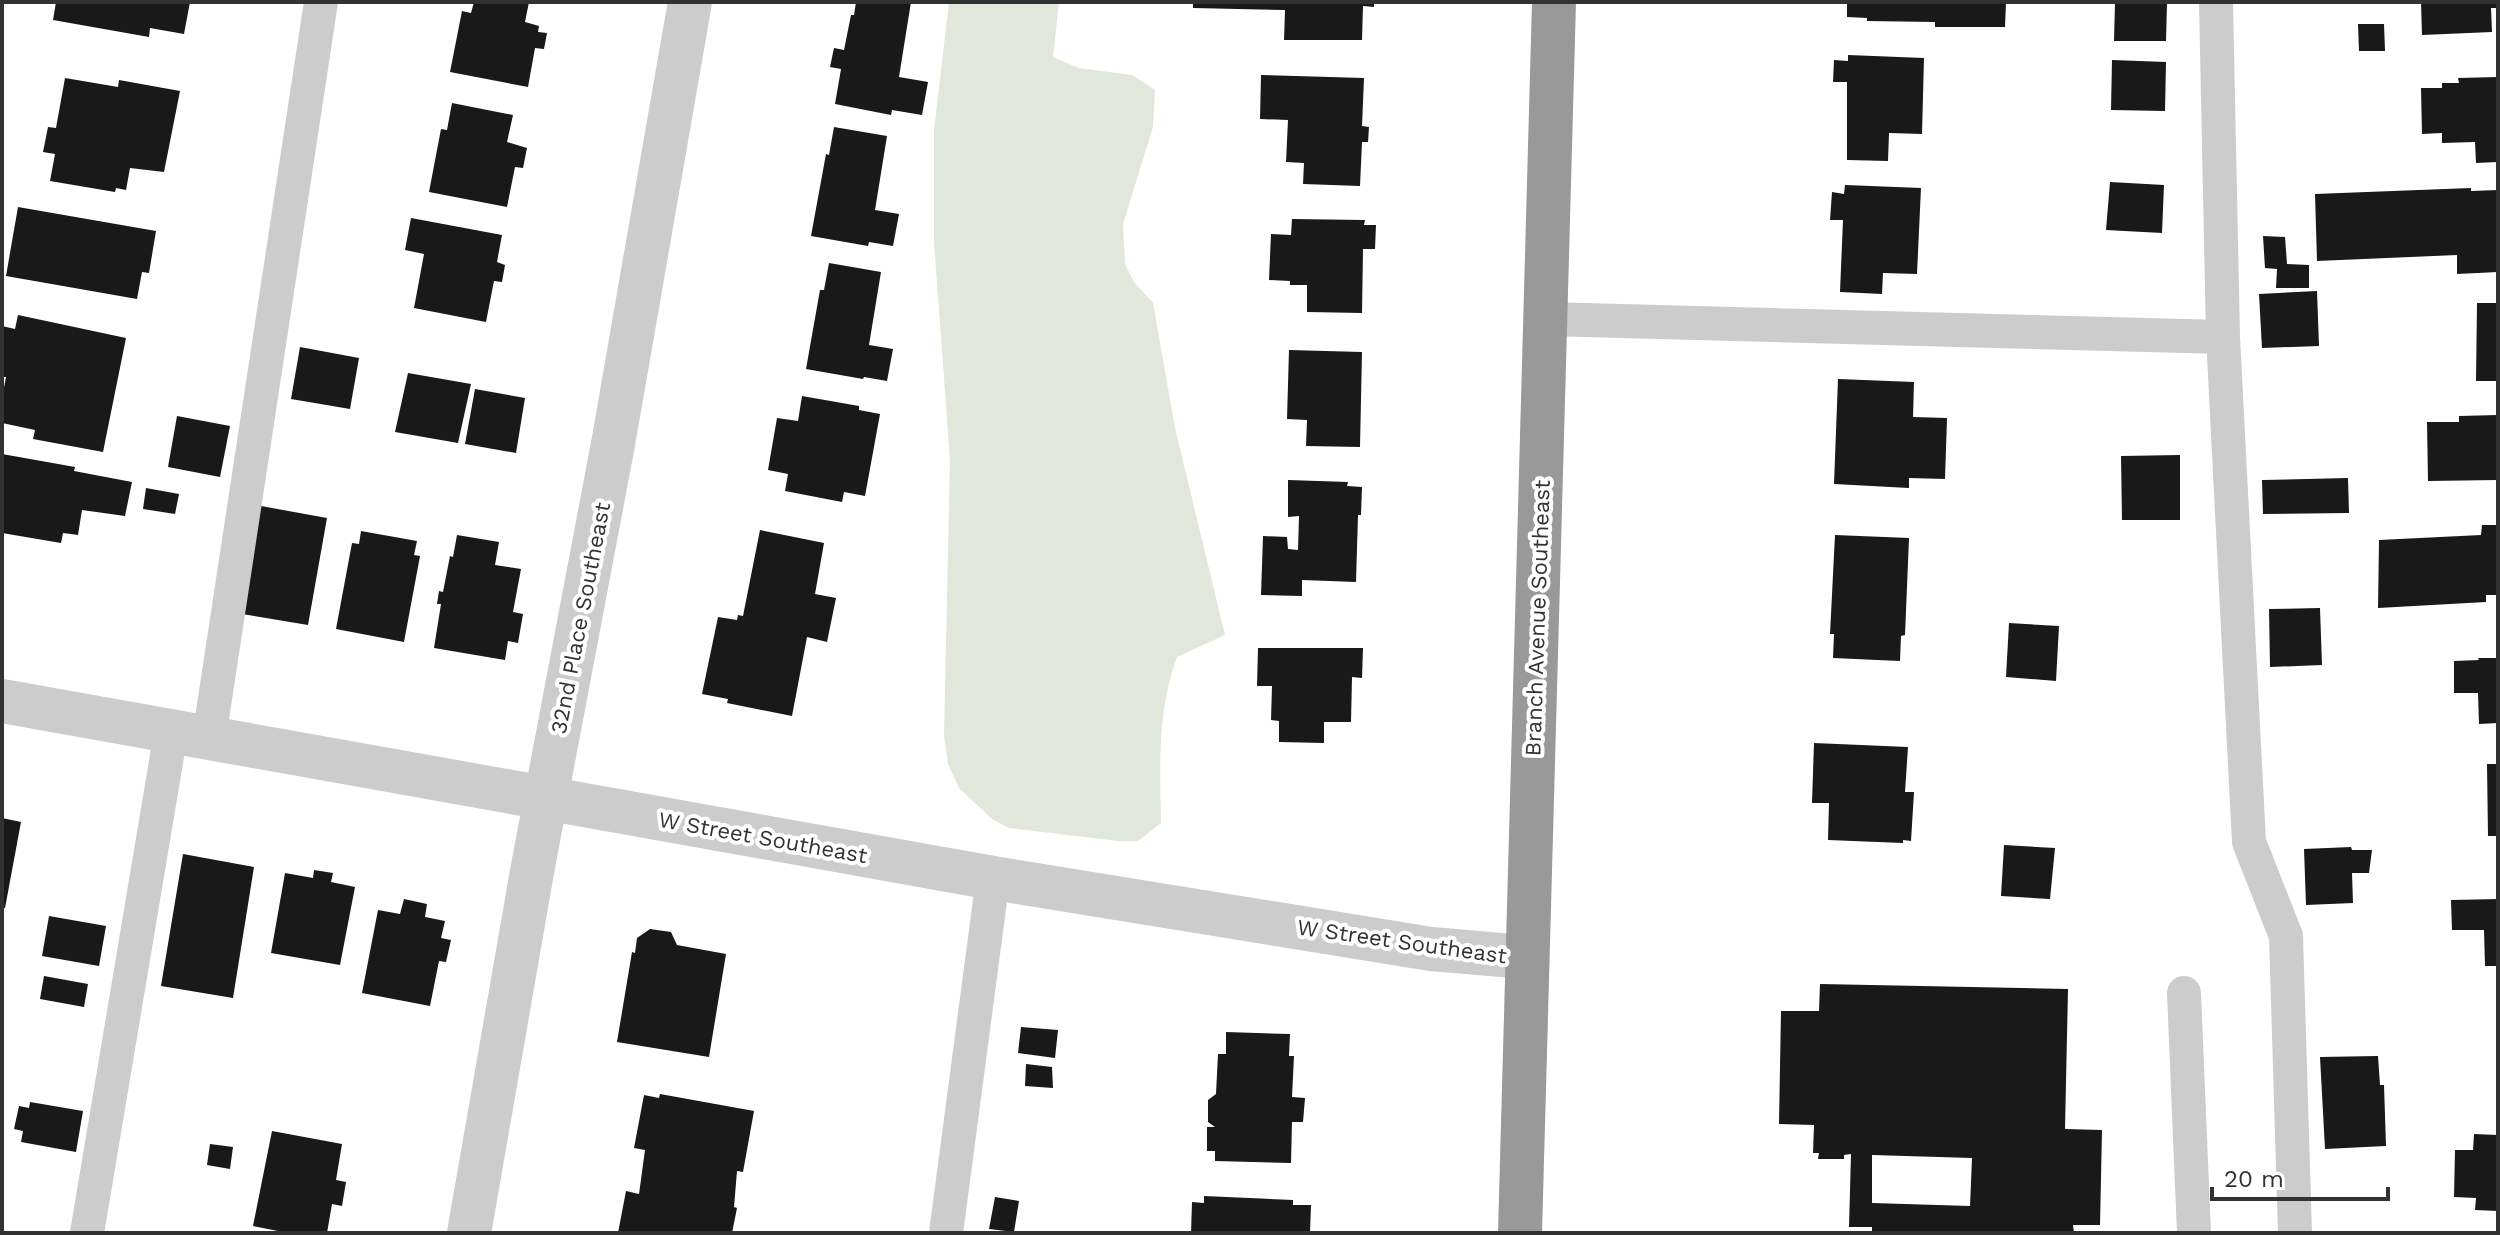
<svg xmlns="http://www.w3.org/2000/svg" width="2500" height="1235" font-family="'Work Sans',sans-serif">
  <rect width="100%" height="100%" fill="#fff"/>
  <path fill="#e2e7dc" d="M949 2H1059L1053 57 1079 68 1132 75 1155 90 1153 127 1123 224 1125 264 1134 282 1153 303 1175 428 1225 635 1177 657C1157 711 1160 767 1161 823L1138 841H1118L1009 828 992 819 959 788 948 764 944 735 950 460 934 242V130Z"/>
  <g fill="#191919" fill-rule="evenodd">
    <polygon points="56,2 190,2 184,34 150,28 149,37 53,20"/>
    <polygon points="474,2 529,2 525,22 539,26 538,32 547,33 544,49 535,48 528,87 450,72 462,11 471,13"/>
    <polygon points="856,2 911,2 899,77 928,82 922,115 892,110 891,115 835,104 841,69 830,67 834,48 844,50 851,15 854,15"/>
    <polygon points="1193,2 1374,2 1374,7 1363,6 1362,40 1284,40 1285,10 1193,8"/>
    <polygon points="1847,2 2006,2 2005,27 1935,27 1935,22 1867,21 1867,18 1847,17"/>
    <polygon points="2421,2 2498,2 2498,8 2491,8 2492,32 2422,35"/>
    <polygon points="2115,3 2167,3 2166,41 2114,41"/>
    <polygon points="2358,24 2384,24 2385,51 2359,51"/>
    <polygon points="1848,55 1924,58 1922,134 1889,133 1888,161 1847,160 1847,82 1833,82 1834,60 1848,61"/>
    <polygon points="2112,60 2166,62 2165,111 2111,110"/>
    <polygon points="1261,75 1364,78 1362,126 1369,127 1368,142 1362,142 1360,186 1303,184 1304,163 1286,162 1288,120 1260,119"/>
    <polygon points="2498,77 2498,162 2476,163 2475,142 2442,143 2442,133 2422,134 2421,88 2442,88 2442,83 2459,83 2458,78"/>
    <polygon points="65,78 118,87 119,80 180,91 164,172 130,168 126,190 116,188 115,192 50,181 55,154 43,152 48,127 56,128"/>
    <polygon points="452,103 513,115 507,142 527,148 523,168 515,167 507,207 429,192 441,129 447,130"/>
    <polygon points="834,127 887,136 875,210 899,214 893,246 869,242 868,246 811,236 826,154 829,155"/>
    <polygon points="2110,182 2164,185 2162,233 2106,230"/>
    <polygon points="1845,185 1921,188 1917,274 1883,273 1882,294 1840,292 1843,220 1830,220 1832,192 1844,194"/>
    <polygon points="2471,188 2471,191 2498,190 2498,272 2457,274 2457,255 2317,261 2315,194"/>
    <polygon points="18,207 156,231 149,273 142,272 137,299 6,276"/>
    <polygon points="411,218 502,235 497,262 505,265 502,282 494,281 486,322 414,308 424,254 405,250"/>
    <polygon points="1292,219 1365,220 1364,225 1376,225 1375,249 1363,249 1362,313 1307,312 1307,285 1290,285 1290,281 1269,280 1271,234 1291,235"/>
    <polygon points="2263,236 2285,237 2287,264 2309,265 2309,288 2276,288 2277,269 2265,268"/>
    <polygon points="829,263 881,272 869,345 893,349 887,381 864,377 863,379 806,369 820,290 824,290"/>
    <polygon points="2317,291 2319,346 2262,348 2259,294"/>
    <polygon points="2477,303 2498,303 2498,381 2476,381"/>
    <polygon points="18,315 126,338 103,452 33,439 35,430 2,423 2,398 6,377 2,377 2,326 15,329"/>
    <polygon points="300,347 359,358 350,409 291,399"/>
    <polygon points="1289,350 1362,352 1360,447 1306,446 1307,420 1287,419"/>
    <polygon points="408,373 471,384 458,443 395,432"/>
    <polygon points="1838,379 1914,382 1913,417 1947,418 1945,479 1909,478 1909,488 1834,484"/>
    <polygon points="475,389 525,398 516,453 465,444"/>
    <polygon points="802,396 859,406 859,410 880,414 865,496 844,492 842,502 785,491 788,474 768,470 777,418 798,421"/>
    <polygon points="2498,415 2498,480 2428,481 2427,422 2459,422 2459,416"/>
    <polygon points="177,416 230,426 220,477 168,467"/>
    <polygon points="2,454 75,467 74,471 132,482 125,516 82,510 78,535 63,533 61,543 2,533"/>
    <polygon points="2180,455 2180,520 2122,520 2121,456"/>
    <polygon points="2348,478 2349,513 2263,514 2262,480"/>
    <polygon points="1288,480 1348,482 1347,486 1362,487 1361,515 1358,515 1356,582 1302,580 1302,596 1261,595 1263,536 1287,537 1288,549 1298,550 1299,516 1288,517"/>
    <polygon points="146,488 179,494 175,514 143,509"/>
    <polygon points="261,506 327,518 308,625 242,614"/>
    <polygon points="2482,525 2498,525 2498,595 2486,595 2486,602 2378,608 2379,540 2481,535"/>
    <polygon points="760,530 824,543 815,594 836,598 827,642 807,637 792,716 727,703 728,699 702,694 718,617 737,620 738,615 743,616"/>
    <polygon points="361,531 417,541 414,555 420,556 404,642 336,629 352,543 359,544"/>
    <polygon points="457,535 499,542 495,565 521,569 513,612 523,614 518,643 508,641 505,660 434,648 441,604 437,604 439,591 443,592 450,556 453,557"/>
    <polygon points="1835,535 1909,538 1905,635 1901,636 1900,661 1833,658 1834,634 1830,634"/>
    <polygon points="2320,608 2322,665 2270,667 2269,609"/>
    <polygon points="2009,623 2059,626 2056,681 2006,677"/>
    <polygon points="1258,648 1363,648 1362,678 1352,677 1351,722 1324,722 1324,743 1279,742 1279,721 1271,720 1272,686 1257,686"/>
    <polygon points="2478,658 2498,658 2498,723 2479,724 2478,693 2454,693 2454,661 2479,660"/>
    <polygon points="1814,743 1908,747 1905,792 1914,792 1911,841 1903,840 1903,843 1828,840 1829,803 1812,803"/>
    <polygon points="2487,764 2498,764 2498,836 2488,836"/>
    <polygon points="2,818 21,822 5,908 2,907"/>
    <polygon points="2004,845 2055,848 2050,899 2001,896"/>
    <polygon points="2351,847 2352,850 2372,850 2369,873 2352,873 2353,903 2306,905 2304,849"/>
    <polygon points="183,854 254,867 233,998 161,986"/>
    <polygon points="314,870 333,873 331,882 355,887 340,965 271,953 285,873 313,878"/>
    <polygon points="404,899 427,904 425,917 445,921 441,938 451,940 446,962 439,961 430,1006 362,993 378,910 400,914"/>
    <polygon points="2498,899 2498,966 2485,966 2484,930 2452,930 2451,900"/>
    <polygon points="49,916 106,926 99,966 42,956"/>
    <polygon points="650,929 671,932 677,945 726,954 709,1057 617,1042 632,952 635,953 637,938"/>
    <polygon points="44,976 88,984 84,1007 40,999"/>
    <path d="M1820 984 2068 989 2065 1129 2102 1130 2100 1225H2073L2074 1233H1872V1227H1849L1851 1154 1844 1155V1159H1818L1819 1153H1813L1814 1125 1779 1124 1781 1011H1819ZM1872 1155 1972 1158 1970 1206 1872 1203Z"/>
    <polygon points="1021,1027 1058,1030 1055,1058 1018,1053"/>
    <polygon points="1226,1032 1290,1034 1289,1056 1294,1056 1292,1097 1305,1098 1303,1122 1292,1122 1291,1163 1215,1161 1215,1151 1207,1151 1207,1127 1215,1127 1208,1122 1208,1100 1216,1094 1218,1054 1226,1054"/>
    <polygon points="2378,1056 2380,1085 2384,1085 2386,1146 2325,1149 2320,1057"/>
    <polygon points="1026,1064 1052,1067 1053,1088 1025,1086"/>
    <polygon points="660,1094 754,1111 743,1172 737,1171 734,1207 737,1208 732,1233 618,1233 626,1191 639,1194 645,1150 634,1148 644,1095 659,1098"/>
    <polygon points="30,1102 83,1111 76,1152 21,1142 23,1131 14,1129 19,1106 29,1108"/>
    <polygon points="272,1131 342,1144 336,1180 346,1182 342,1206 332,1204 327,1233 288,1233 253,1226"/>
    <polygon points="2474,1134 2498,1135 2498,1211 2475,1210 2476,1198 2454,1197 2455,1150 2473,1150"/>
    <polygon points="210,1144 233,1147 230,1169 207,1165"/>
    <polygon points="1204,1196 1293,1200 1293,1205 1311,1205 1310,1233 1191,1233 1192,1202 1204,1203"/>
    <polygon points="995,1197 1019,1201 1014,1232 989,1229"/>
  </g>
  <g fill="none" stroke-linecap="round" stroke-linejoin="round">
    <g stroke="#ccc" stroke-width="34">
      <polyline points="2216,2 2223,337 2249,842 2286,936 2295,1233"/>
      <polyline points="1547,319 2223,337"/>
      <polyline points="209,738 321,2"/>
      <polyline points="2184,993 2194,1233"/>
      <polyline points="87,1233 171,732"/>
      <polyline points="946,1233 993,878"/>
    </g>
    <g stroke="#ccc" stroke-width="44">
      <polyline points="2,701 993,878 1431,949 1526,957"/>
      <polyline points="469,1233 533,866 613,444 690,2"/>
    </g>
    <polyline stroke="#999" stroke-width="44" points="1520,1233 1554,2"/>
  </g>
  <g text-anchor="middle" stroke-width="8" stroke-linejoin="round" paint-order="stroke">
    <g font-size="22" fill="#323232" stroke="#fff">
      <text transform="translate(580 618) rotate(-79)" y="8">32nd Place Southeast</text>
      <text transform="translate(1537 618) rotate(-88)" y="8">Branch Avenue Southeast</text>
      <text transform="translate(763 837) rotate(10)" y="8">W Street Southeast</text>
      <text transform="translate(1402 941) rotate(8)" y="8">W Street Southeast</text>
    </g>
  </g>
  <rect width="2500" height="1235" fill="none" stroke="#323232" stroke-width="8"/>
  <path d="M2212 1187v12h176v-12" fill="none" stroke="#323232" stroke-width="4"/>
  <text x="2224" y="1187" font-size="24" fill="#323232" stroke="#ffffff" stroke-width="6" paint-order="stroke">20 m</text>
</svg>
